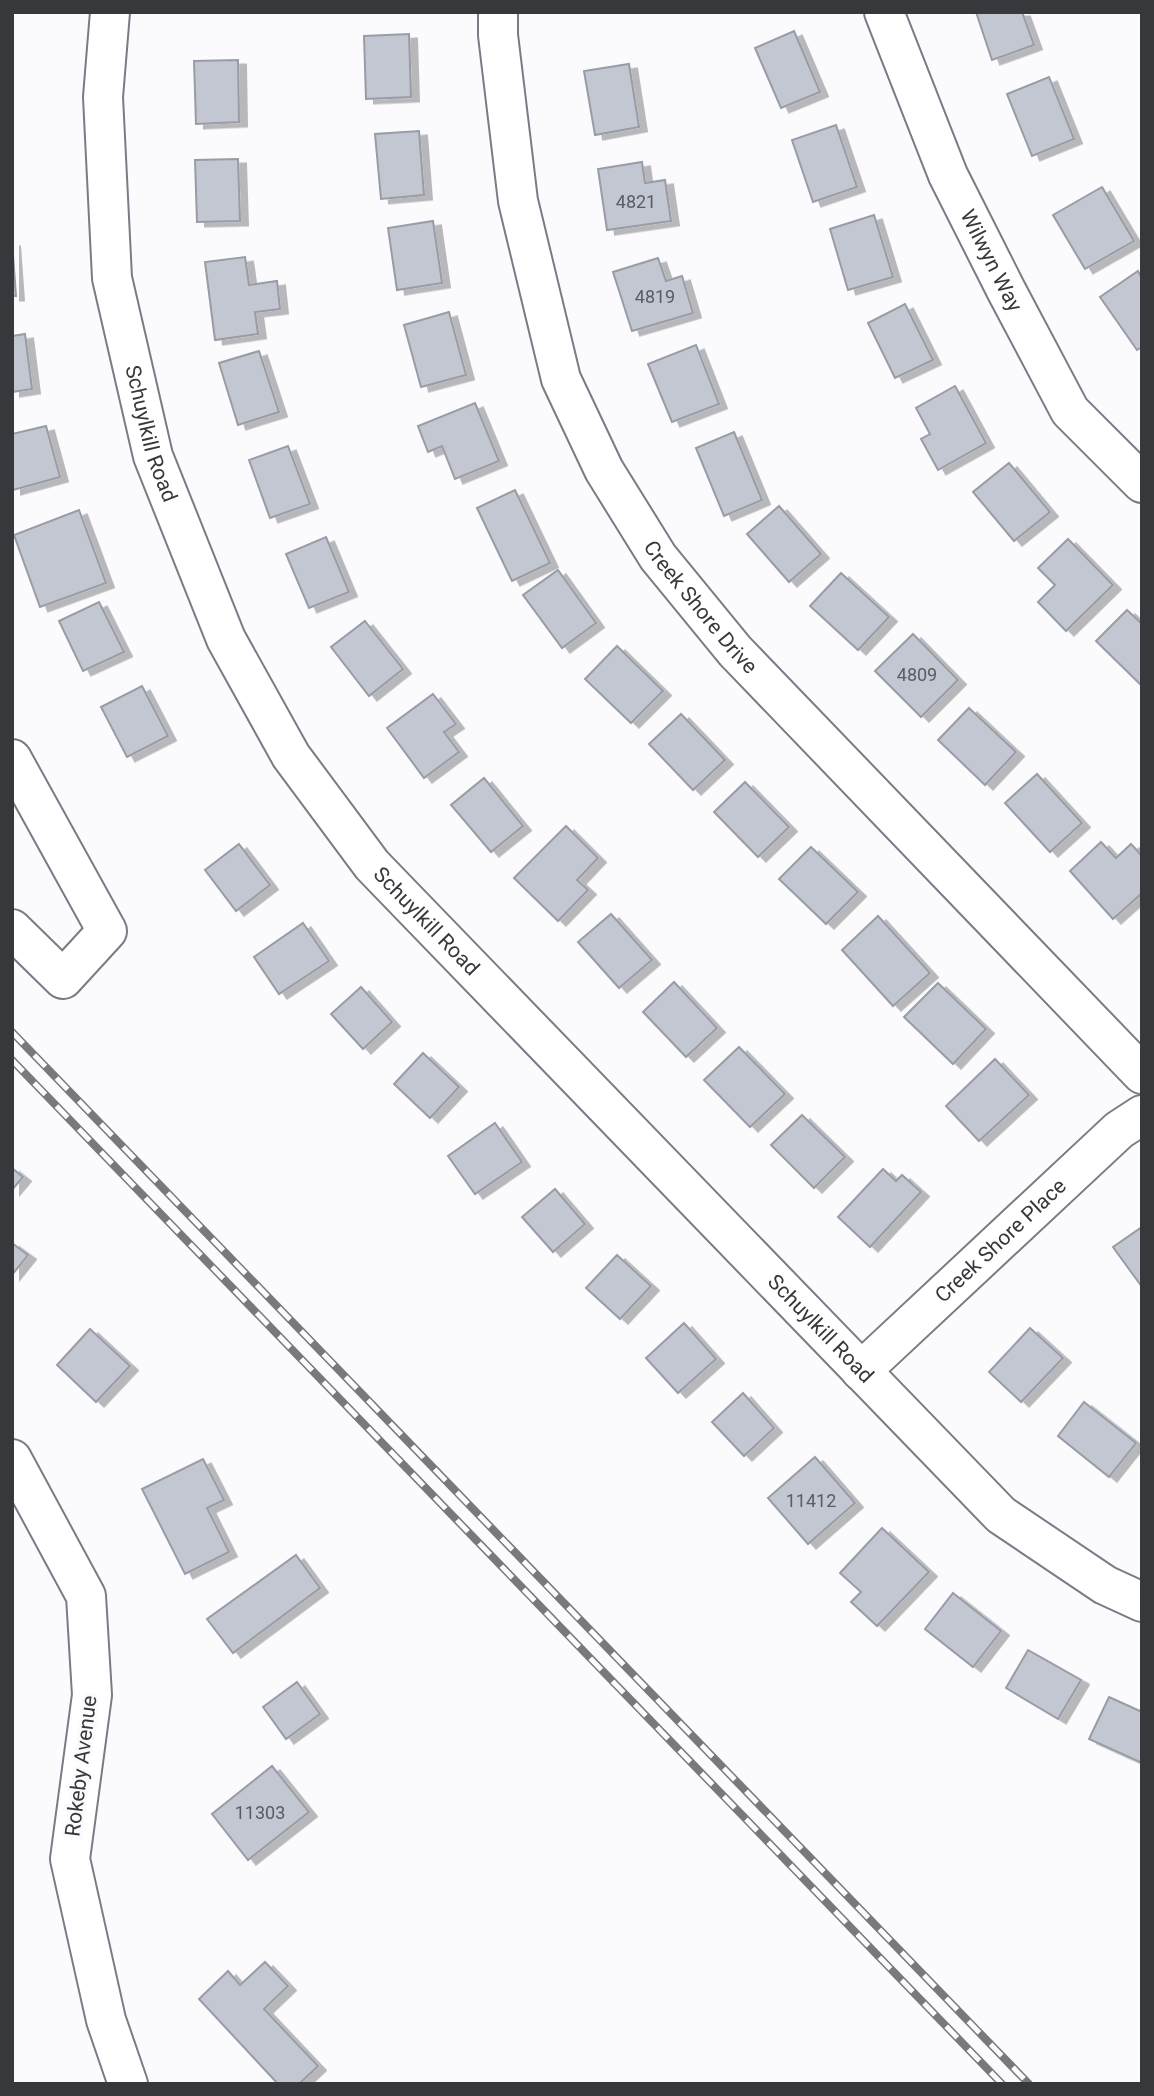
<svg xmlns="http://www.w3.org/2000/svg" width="1154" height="2096" font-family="Roboto,sans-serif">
  <defs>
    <filter id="shadow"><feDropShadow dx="8" dy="4.5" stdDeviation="0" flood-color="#0004"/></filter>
  </defs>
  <rect width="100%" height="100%" fill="#fbfbfe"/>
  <g fill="#c3c7d1" stroke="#999ca6" stroke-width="2" filter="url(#shadow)">
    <polygon points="976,12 1022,12 1034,45 992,60"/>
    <polygon points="794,31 820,92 781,108 755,48"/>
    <polygon points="409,34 411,97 366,99 364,36"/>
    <polygon points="238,60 239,122 196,124 194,61"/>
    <polygon points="629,64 639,127 595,135 584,71"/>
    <polygon points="1049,77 1074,139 1032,156 1007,94"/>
    <polygon points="836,125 857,187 813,202 792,140"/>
    <polygon points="419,131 424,195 381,199 375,134"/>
    <polygon points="238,159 240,221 197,222 195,160"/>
    <polygon points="642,162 645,183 665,180 671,221 607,230 598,169"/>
    <polygon points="1102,187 1134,241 1085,269 1053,215"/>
    <polygon points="874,215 893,277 848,290 830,229"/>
    <polygon points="433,221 442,283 397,290 388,228"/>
    <polygon points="12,241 16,296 12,296"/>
    <polygon points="245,257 249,285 277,281 280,309 255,312 258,334 215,340 205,262"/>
    <polygon points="658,258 666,281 682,276 693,313 632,331 613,272"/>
    <polygon points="1138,271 1142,278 1142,347 1137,350 1100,297"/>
    <polygon points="905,304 933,360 895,378 868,323"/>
    <polygon points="449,312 466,375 421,387 404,325"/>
    <polygon points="25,334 32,389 12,392 12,336"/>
    <polygon points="696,345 719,404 672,422 648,364"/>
    <polygon points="259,351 279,412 238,425 219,363"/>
    <polygon points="955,386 986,443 938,470 921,439 930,434 916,408"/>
    <polygon points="475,403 499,461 455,479 442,446 428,452 418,426"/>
    <polygon points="46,426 60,477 13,490 12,434"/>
    <polygon points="734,432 762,500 724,516 696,448"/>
    <polygon points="288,446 310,504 270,518 249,460"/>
    <polygon points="1009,463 1050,512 1014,541 973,492"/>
    <polygon points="515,490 550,563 512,581 477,508"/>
    <polygon points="779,506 821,554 789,582 747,534"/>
    <polygon points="79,510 106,583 40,607 14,535"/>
    <polygon points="326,537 349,592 309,608 286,554"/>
    <polygon points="1068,539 1113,585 1066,631 1038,602 1055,585 1038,568"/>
    <polygon points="558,570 596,623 562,648 523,595"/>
    <polygon points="841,573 889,617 858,650 810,606"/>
    <polygon points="99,602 124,652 83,671 59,621"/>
    <polygon points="1127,610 1142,624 1142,686 1096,641"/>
    <polygon points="365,621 403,669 369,696 331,647"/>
    <polygon points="913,634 958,680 921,717 875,671"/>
    <polygon points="617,646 663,691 631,723 585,679"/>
    <polygon points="142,686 168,736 127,757 101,707"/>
    <polygon points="433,694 456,724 444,732 459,752 424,778 387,728"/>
    <polygon points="969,708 1016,752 985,785 938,740"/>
    <polygon points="681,714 725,760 693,790 649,744"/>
    <polygon points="1037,774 1082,823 1050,852 1005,803"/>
    <polygon points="484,778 523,826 491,852 451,805"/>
    <polygon points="745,782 789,827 758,857 714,812"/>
    <polygon points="566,826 598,858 577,880 588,890 558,921 514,878"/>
    <polygon points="1101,842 1116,858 1131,844 1142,856 1142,893 1113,919 1070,871"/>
    <polygon points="239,844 270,885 236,911 205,870"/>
    <polygon points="811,847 858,892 826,924 779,879"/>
    <polygon points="611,914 652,960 619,988 578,942"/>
    <polygon points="878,916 930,973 893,1006 842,950"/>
    <polygon points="303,923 329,961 279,994 254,957"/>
    <polygon points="674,982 717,1028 686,1057 643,1012"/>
    <polygon points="938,983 986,1029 953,1064 904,1017"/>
    <polygon points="361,987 392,1022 363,1049 331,1014"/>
    <polygon points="739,1047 785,1094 750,1127 704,1080"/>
    <polygon points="423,1053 459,1087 430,1118 394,1084"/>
    <polygon points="995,1059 1029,1095 979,1141 946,1106"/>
    <polygon points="802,1115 845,1157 814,1188 771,1145"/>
    <polygon points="495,1123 522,1162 475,1194 448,1156"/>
    <polygon points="12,1168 23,1177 12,1190"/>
    <polygon points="883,1169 896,1181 902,1175 921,1192 870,1247 838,1217"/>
    <polygon points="555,1189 585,1224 553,1252 522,1217"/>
    <polygon points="1142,1227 1142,1287 1113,1247"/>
    <polygon points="12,1243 28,1255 12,1275"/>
    <polygon points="617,1255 651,1286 620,1319 586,1288"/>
    <polygon points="684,1323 716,1359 678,1393 646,1358"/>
    <polygon points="1030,1328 1063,1358 1021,1402 989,1372"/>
    <polygon points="90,1329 130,1366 96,1402 57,1365"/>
    <polygon points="743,1393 774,1428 744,1456 712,1422"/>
    <polygon points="1084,1402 1136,1443 1109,1477 1058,1436"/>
    <polygon points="815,1457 855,1503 808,1544 768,1498"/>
    <polygon points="203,1459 224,1500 207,1508 229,1552 185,1574 142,1489"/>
    <polygon points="882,1528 929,1572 877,1626 851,1602 861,1592 840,1573"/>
    <polygon points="296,1555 320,1588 233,1653 207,1619"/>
    <polygon points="953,1593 1001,1631 973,1667 925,1629"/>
    <polygon points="1028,1650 1081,1680 1058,1719 1006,1688"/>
    <polygon points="297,1682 320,1714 286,1739 263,1707"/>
    <polygon points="1109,1697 1142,1712 1142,1763 1089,1739"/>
    <polygon points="272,1766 309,1812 248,1860 212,1814"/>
    <polygon points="265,1962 288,1986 264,2009 318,2066 299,2084 278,2084 199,1999 228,1971 240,1985"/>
  </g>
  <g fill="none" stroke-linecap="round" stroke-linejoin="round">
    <g stroke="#797c86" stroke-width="42">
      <g id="minor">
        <path id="s1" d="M110 12 103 97 112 278 153 456 226 639 291 756 372 865 1001 1515 1105 1585 1142 1602"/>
        <path id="s2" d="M498 12V35L518 201 561 379 604 470 658 557 735 651 1142 1074"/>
        <path id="s3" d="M884 12 948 175 1006 290 1070 411 1142 483"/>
        <polyline points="12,759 107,931 63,979 12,929"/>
        <path id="s4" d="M861 1371 1119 1130 1142 1115"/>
        <polyline points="12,1459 86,1596 92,1695 70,1859 106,2020 128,2084"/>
      </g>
    </g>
    <use href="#minor" stroke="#fff" stroke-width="38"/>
    <g stroke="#77797c" stroke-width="8">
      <g id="rail">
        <polyline points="12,1032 1029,2084"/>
        <polyline points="12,1060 1002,2084"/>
      </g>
    </g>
    <use href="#rail" stroke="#fbfbfe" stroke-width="5" stroke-dasharray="16" stroke-linecap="butt"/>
  </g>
  <g text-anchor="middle" stroke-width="7" stroke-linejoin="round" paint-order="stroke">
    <g font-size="18" fill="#595c61">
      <text x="636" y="208">4821</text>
      <text x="655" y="303">4819</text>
      <text x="917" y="681">4809</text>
      <text x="811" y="1507">11412</text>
      <text x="260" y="1819">11303</text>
    </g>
    <g font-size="21" fill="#36383c" stroke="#fbfbfe">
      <text dy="7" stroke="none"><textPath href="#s3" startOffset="271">Wilwyn Way</textPath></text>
      <text dy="7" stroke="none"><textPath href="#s1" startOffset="427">Schuylkill Road</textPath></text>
      <text dy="7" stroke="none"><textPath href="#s2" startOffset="642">Creek Shore Drive</textPath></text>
      <text dy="7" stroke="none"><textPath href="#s1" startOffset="994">Schuylkill Road</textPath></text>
      <text dy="7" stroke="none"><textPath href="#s4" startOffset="191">Creek Shore Place</textPath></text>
      <text dy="7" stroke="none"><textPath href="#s1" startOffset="1561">Schuylkill Road</textPath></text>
      <text transform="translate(81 1766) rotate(-83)" y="7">Rokeby Avenue</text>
    </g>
  </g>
  <rect width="1154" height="2096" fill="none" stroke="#36383c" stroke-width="28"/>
</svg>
